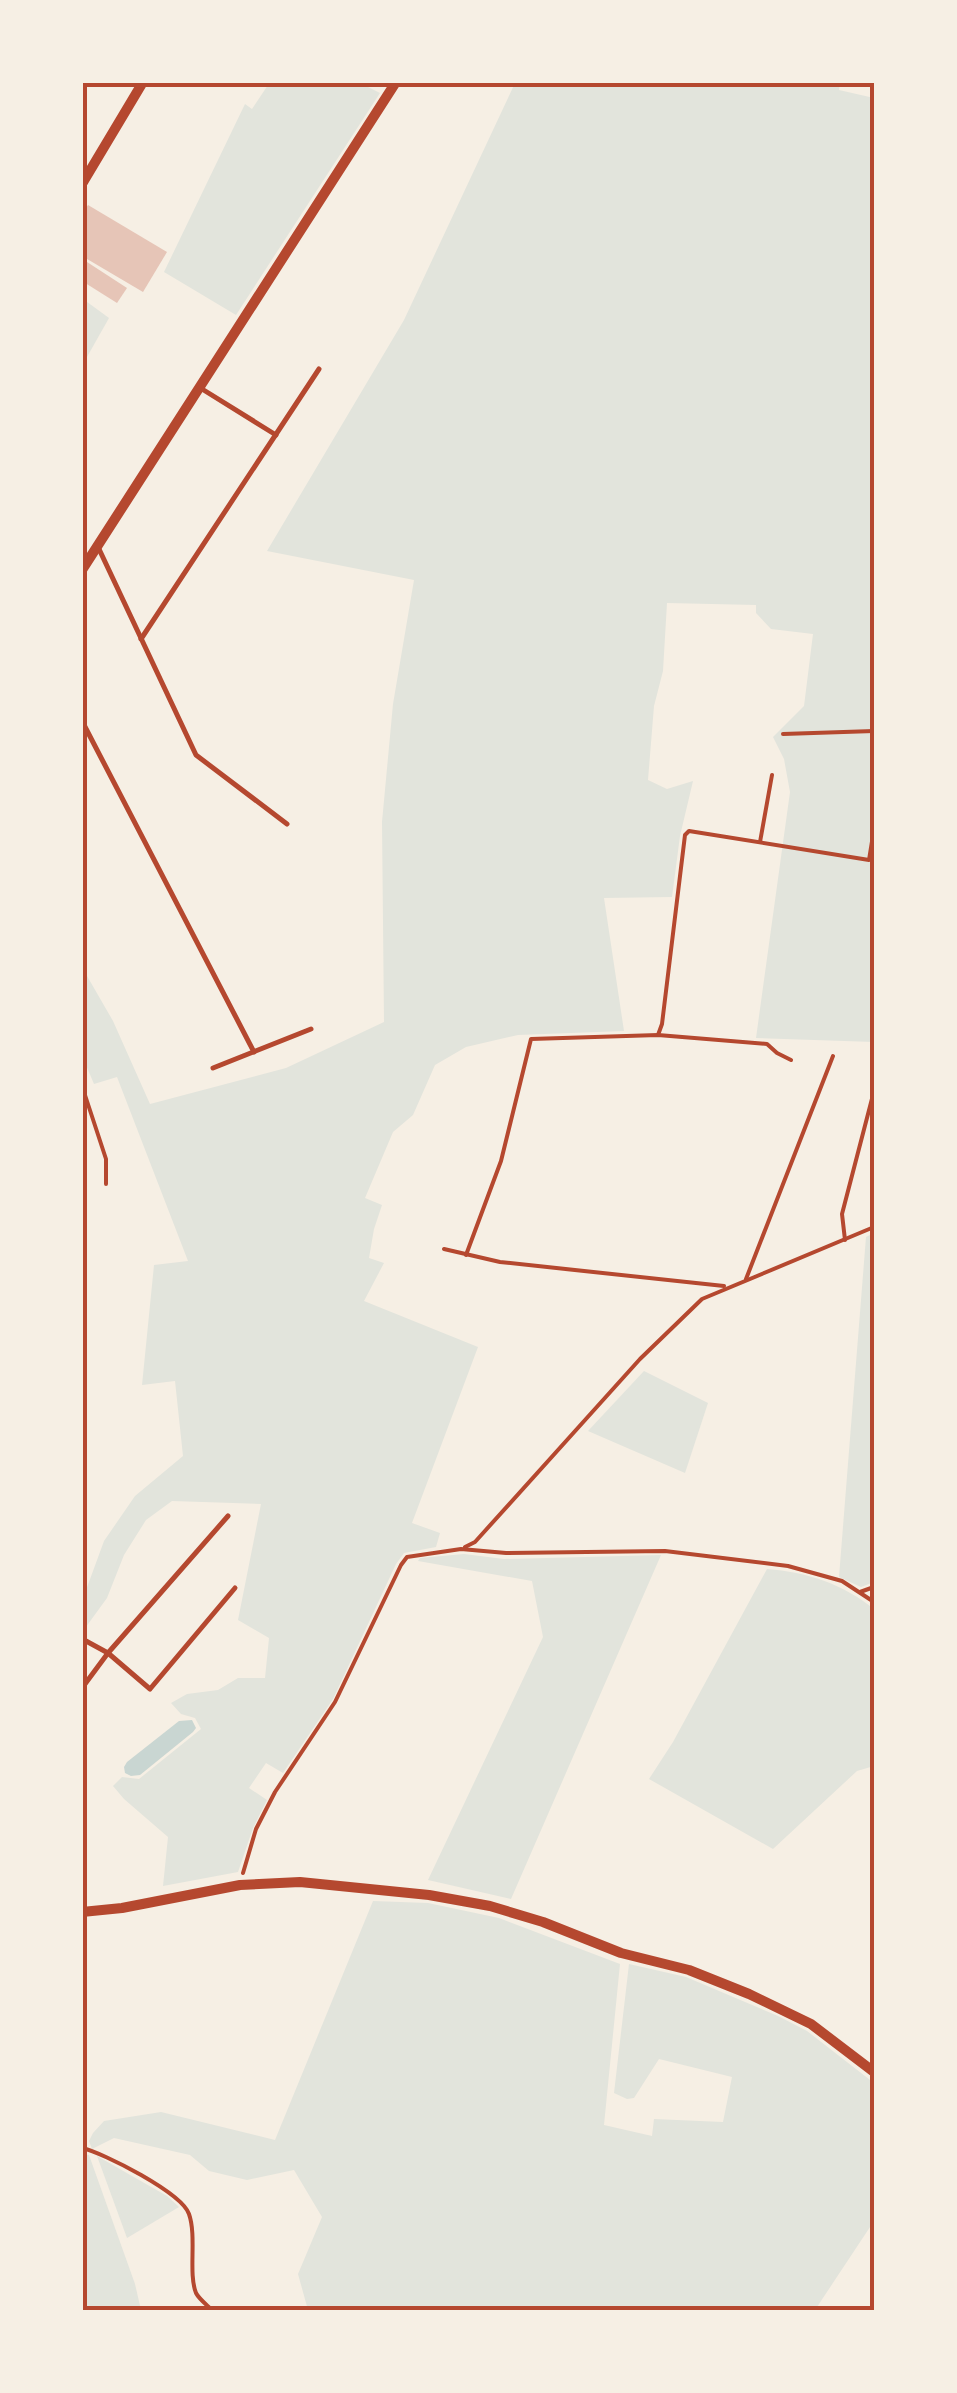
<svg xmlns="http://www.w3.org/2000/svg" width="957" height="2393" font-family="Mulish,sans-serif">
  <rect width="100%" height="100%" fill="#f6efe4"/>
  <g fill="#e2e4dc">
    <polygon points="270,82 360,83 380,93 236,315 164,272 245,104 252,109"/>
    <polygon points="840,82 839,90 874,98 874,1042 756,1038 790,792 784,759 773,737 804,706 813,634 771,629 756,613 756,605 667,603 663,671 654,706 648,780 667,789 693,781 680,836 672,897 604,898 624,1031 518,1035 466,1047 435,1065 413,1115 393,1132 365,1198 382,1205 374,1229 369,1258 384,1263 364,1301 478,1347 412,1523 440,1533 436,1547 404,1553 396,1564 333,1699 283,1773 266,1763 249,1788 267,1800 253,1828 238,1872 163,1886 168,1837 124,1799 113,1786 122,1777 139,1779 201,1729 195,1718 181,1714 171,1703 187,1694 218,1690 238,1678 265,1678 269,1638 238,1620 261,1504 172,1501 146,1520 124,1555 107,1598 83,1631 82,1601 104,1541 135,1496 183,1456 175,1381 142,1385 154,1265 188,1261 117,1077 94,1084 83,1058 83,969 113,1021 150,1104 286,1068 384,1022 382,822 393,704 414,580 267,551 404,320 515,83"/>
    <polygon points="83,299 109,318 83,364"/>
    <polygon points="874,1233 874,1582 861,1587 839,1577 866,1237"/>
    <polygon points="644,1371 708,1403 685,1473 588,1431"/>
    <polygon points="464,1554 504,1559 661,1555 511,1899 428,1880 543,1637 532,1581 418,1561 420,1558"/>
    <path d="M767 1569C807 1572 843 1584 874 1609V1766L857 1771 773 1849 649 1779 673 1742Z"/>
    <polygon points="373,1901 428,1903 499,1918 620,1964 604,2125 652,2136 654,2119 723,2122 732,2077 659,2059 634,2098 627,2099 614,2093 629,1964 686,1977 778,2016 807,2031 874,2083 874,2221 815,2310 308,2310 298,2274 322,2217 294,2170 247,2180 209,2171 190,2155 114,2138 92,2149 89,2141 93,2133 104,2121 161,2112 275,2140"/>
    <polygon points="83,2154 89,2155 135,2284 141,2310 83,2310"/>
    <polygon points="97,2156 167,2196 179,2207 127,2238"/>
  </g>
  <polygon fill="#c9d6d2" points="192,1720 196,1728 193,1732 140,1775 131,1776 125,1773 124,1767 127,1762 179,1721"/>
  <g fill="#e6c5b7">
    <polygon points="88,205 167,252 143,292 82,256 82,215"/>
    <polygon points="87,262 127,288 117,303 82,281 82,269"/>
  </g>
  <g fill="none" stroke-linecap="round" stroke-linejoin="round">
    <g stroke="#b5482f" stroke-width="4">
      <polyline points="783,734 874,731"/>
      <polyline points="760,842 772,775"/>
      <polyline points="658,1035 662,1024 685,835 689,831 869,860 874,829"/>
      <polyline points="82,1086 106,1159 106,1184"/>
      <polyline points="845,1240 842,1214 874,1091"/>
      <polyline points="444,1249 500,1262 724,1286"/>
      <polyline points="466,1255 501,1161 531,1039 658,1035 767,1044 777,1053 791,1060"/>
      <polyline points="746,1279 833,1056"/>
      <polyline points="465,1547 475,1542 640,1359 702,1299 874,1227"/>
      <polyline points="860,1592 874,1587"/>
      <polyline points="243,1873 256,1829 275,1792 335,1702 401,1565 407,1557 461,1549 506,1553 665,1551 788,1566 842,1581 874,1602"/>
      <path d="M82 2148C104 2153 182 2193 189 2214 197 2237 188 2273 196 2293 199 2299 207 2305 212 2310"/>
    </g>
    <g stroke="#b5482f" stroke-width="5">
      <polyline points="202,389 276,435"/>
      <polyline points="99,549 196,755 287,824"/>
      <polyline points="141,639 319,369"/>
      <polyline points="82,721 254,1052"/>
      <polyline points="213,1068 311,1029"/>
      <polyline points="86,1641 108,1653 150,1689 235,1588"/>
      <polyline points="82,1688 108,1653 228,1516"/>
    </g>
    <g stroke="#b5482f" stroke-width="10">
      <polyline points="82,184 143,82"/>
      <polyline points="82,570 396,82"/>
      <polyline points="82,1912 122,1908 240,1885 300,1882 429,1895 490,1906 543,1922 621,1953 689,1970 749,1994 811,2024 874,2072"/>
    </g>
  </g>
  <rect width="957" height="2393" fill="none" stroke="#f6efe4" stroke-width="170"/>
  <rect x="85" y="85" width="787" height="2223" fill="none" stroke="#b5482f" stroke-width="4"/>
</svg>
